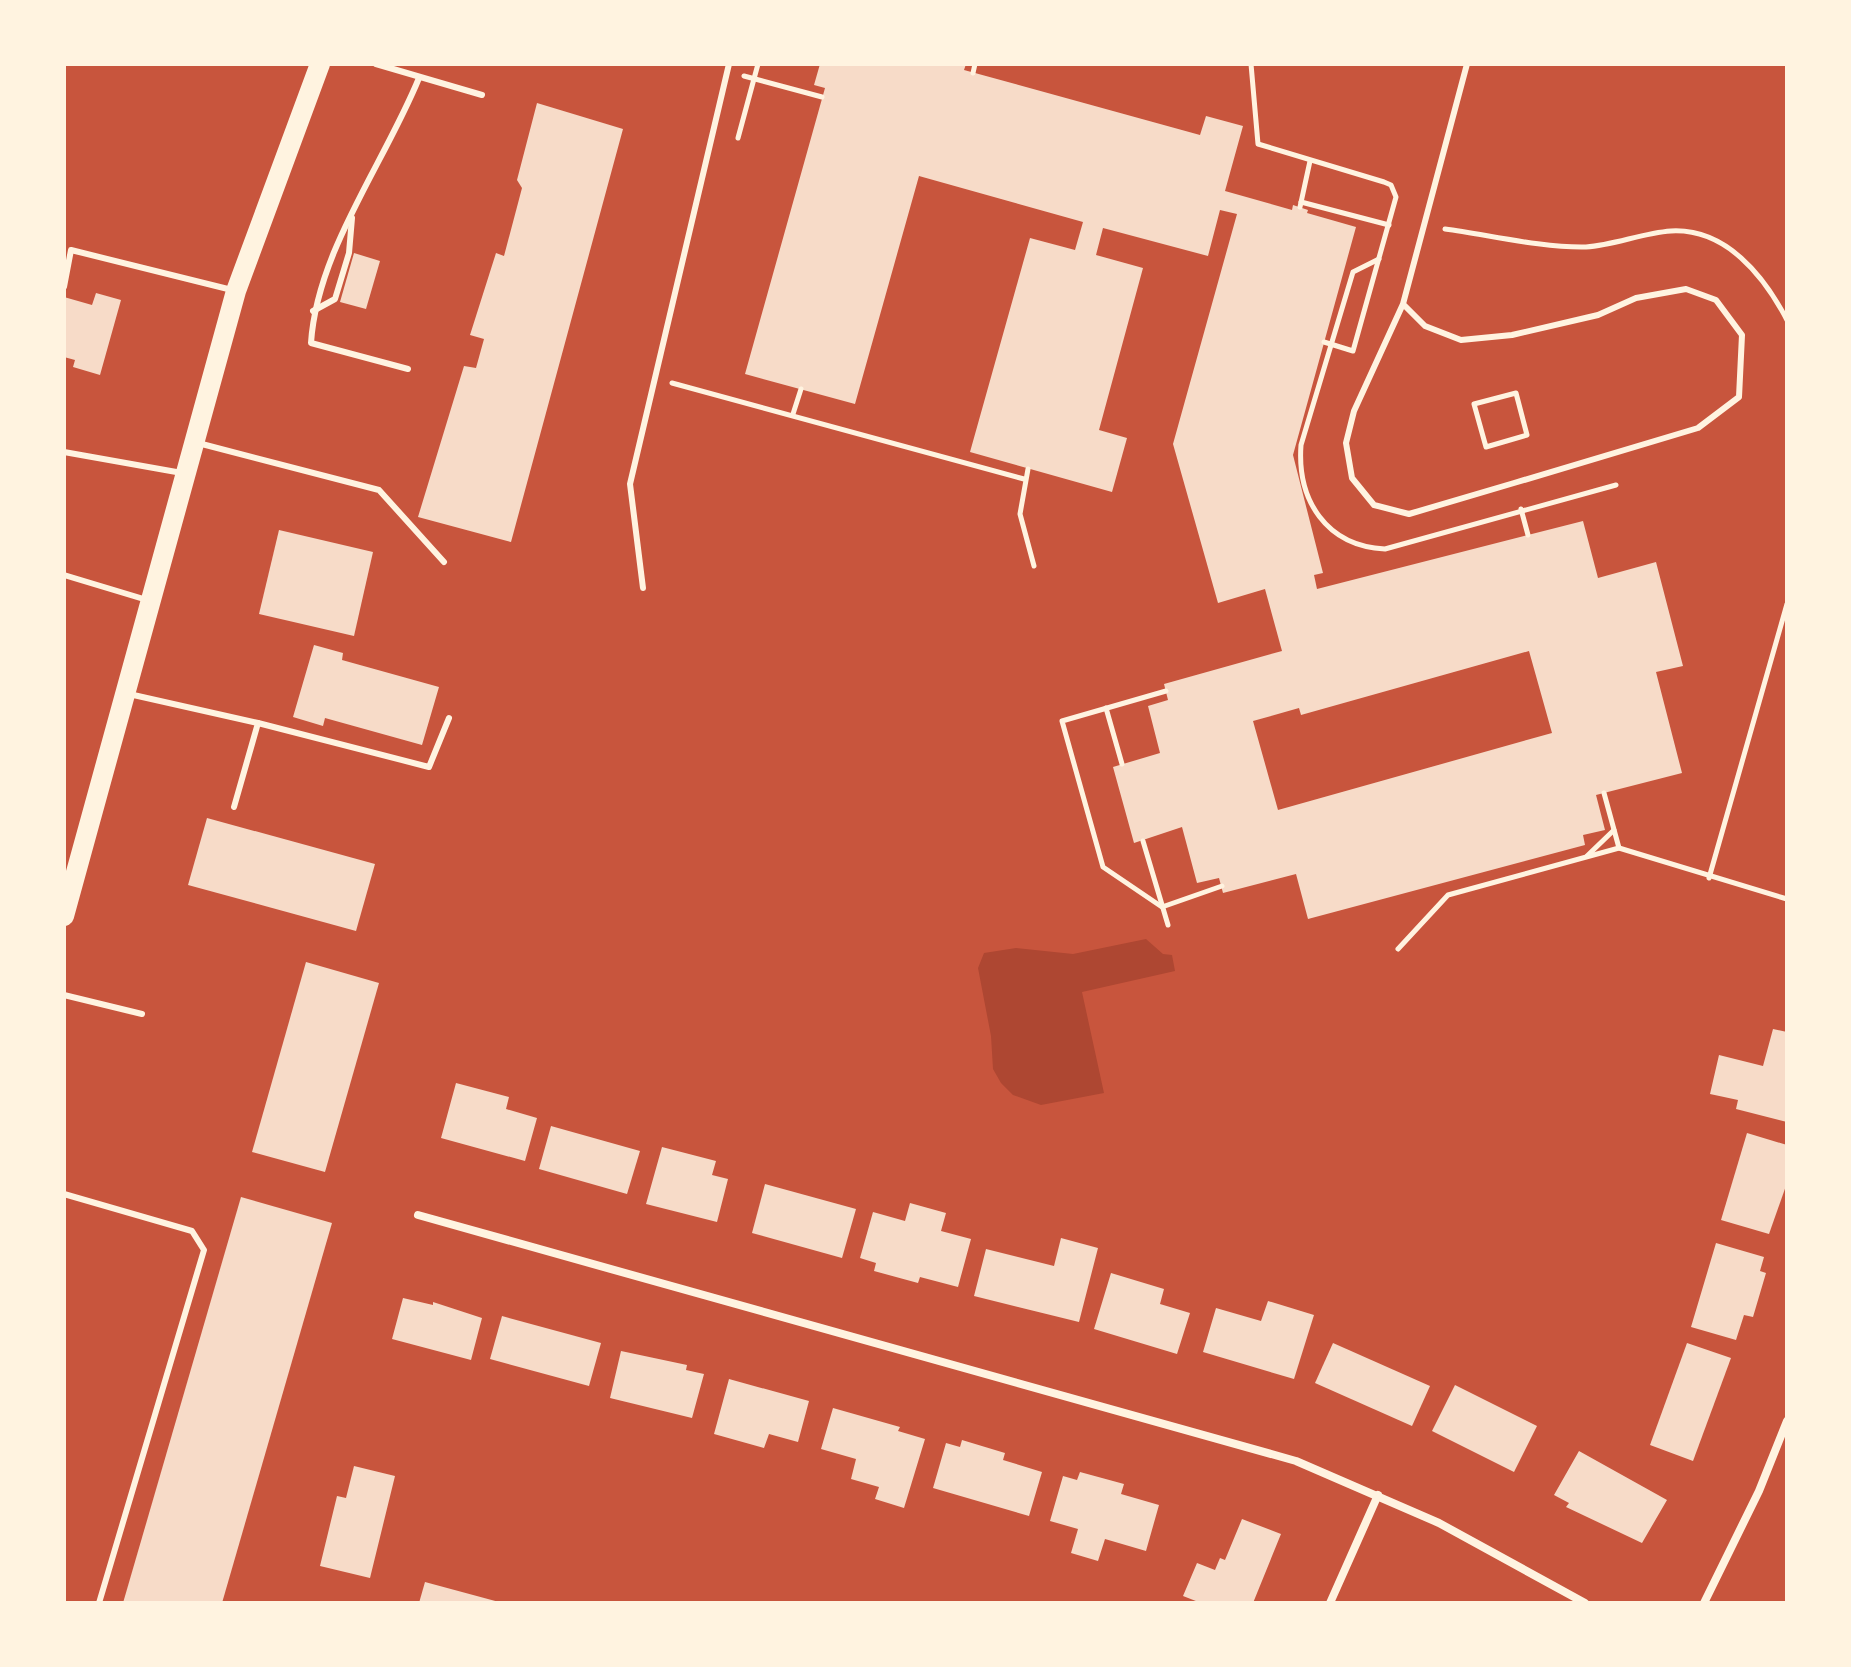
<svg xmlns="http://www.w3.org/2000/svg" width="1851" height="1667" font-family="Montserrat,sans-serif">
  <rect width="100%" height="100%" fill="#c8553d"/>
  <polygon fill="#ae4732" points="1146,939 1163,954 1172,955 1175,971 1082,992 1104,1093 1041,1105 1013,1095 1001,1083 993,1069 991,1036 978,968 984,953 1016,948 1073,954"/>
  <g fill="#f7dbc8" fill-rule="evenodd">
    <path d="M820 64H966L964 70 1200 135 1206 116 1243 126 1225 191 1292 210 1293 205 1308 210 1307 213 1356 227 1293 455 1323 573 1314 575 1317 589 1583 521 1598 578 1656 562 1683 666 1656 672 1682 773 1596 795 1605 830 1583 835 1585 845 1308 919 1296 874 1223 893 1219 878 1197 883 1182 827 1134 843 1113 767 1160 753 1148 706 1168 700 1164 684 1282 651 1265 589 1218 603 1173 444 1237 214 1220 210 1208 256 1103 228 1096 255 1143 268 1099 430 1127 438 1112 492 970 452 1030 238 1075 250 1083 222 919 176 855 404 745 374 825 88 814 85ZM1529 651 1552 733 1278 810 1253 721 1299 708 1301 715Z"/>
    <polygon points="537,103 623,129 511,542 418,517 464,366 476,368 484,339 470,335 496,253 504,256 522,188 517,180"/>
    <polygon points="354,253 380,261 366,309 340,302"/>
    <polygon points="96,293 121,300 100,375 73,367 75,360 64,357 64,297 92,305"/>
    <polygon points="279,530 373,552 354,636 259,614"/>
    <polygon points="314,645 343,653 342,660 439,687 422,745 325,718 323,726 293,717"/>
    <polygon points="207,818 375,864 356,931 188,885"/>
    <polygon points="306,962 379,983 325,1172 252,1152"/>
    <polygon points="1773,1029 1787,1032 1787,1122 1736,1109 1738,1100 1710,1094 1719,1055 1763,1066"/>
    <polygon points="456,1083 509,1097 506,1109 537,1118 525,1161 441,1138"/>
    <polygon points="551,1126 640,1151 627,1194 539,1169"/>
    <polygon points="1747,1133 1787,1145 1787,1183 1769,1234 1721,1220"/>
    <polygon points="662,1147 716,1161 712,1175 728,1179 717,1222 646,1204"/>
    <polygon points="765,1184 856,1209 842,1258 752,1233"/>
    <polygon points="241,1197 332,1223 222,1603 123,1603"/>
    <polygon points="910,1203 946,1213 941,1231 971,1239 958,1287 920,1277 918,1283 874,1271 876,1263 860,1258 873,1212 905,1221"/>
    <polygon points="1061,1238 1098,1248 1079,1322 974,1296 986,1249 1054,1266"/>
    <polygon points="1716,1243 1764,1257 1760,1271 1766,1273 1753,1317 1744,1315 1736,1340 1691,1327"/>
    <polygon points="1111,1273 1164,1289 1160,1304 1190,1313 1177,1354 1094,1329"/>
    <polygon points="403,1298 433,1305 433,1302 482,1318 471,1360 392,1339"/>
    <polygon points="1268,1301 1314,1315 1294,1379 1203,1352 1216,1308 1261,1321"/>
    <polygon points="502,1316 601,1343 589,1386 490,1359"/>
    <polygon points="1333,1343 1430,1386 1412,1426 1315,1383"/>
    <polygon points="1687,1343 1731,1358 1693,1461 1650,1445"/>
    <polygon points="621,1351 687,1365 686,1370 704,1374 692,1418 610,1398"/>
    <polygon points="729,1379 809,1401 798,1442 769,1434 764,1448 714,1434"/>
    <polygon points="1455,1385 1537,1426 1514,1472 1432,1431"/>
    <polygon points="833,1408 900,1427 898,1431 925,1439 904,1508 875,1499 879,1487 851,1479 856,1459 821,1449"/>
    <polygon points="962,1440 1005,1453 1003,1460 1042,1472 1029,1516 933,1488 946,1443 960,1447"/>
    <polygon points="1579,1451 1667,1500 1642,1543 1566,1507 1569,1503 1554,1495"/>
    <polygon points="354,1466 395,1476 370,1578 320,1566 337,1496 346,1498"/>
    <polygon points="1080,1472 1124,1484 1121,1494 1159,1505 1146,1551 1105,1539 1098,1561 1071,1553 1078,1529 1050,1521 1063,1476 1077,1480"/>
    <polygon points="1242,1519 1281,1534 1253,1603 1201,1603 1183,1596 1197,1563 1215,1570 1220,1558 1225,1560"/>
    <polygon points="425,1582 499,1602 499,1603 419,1603"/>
  </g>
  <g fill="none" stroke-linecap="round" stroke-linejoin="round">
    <g stroke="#fff3e0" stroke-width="5">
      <polyline points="1251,64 1258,144 1384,182 1391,185 1396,197 1353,351 1324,342"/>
      <polyline points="973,73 975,64"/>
      <polyline points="744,76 822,97"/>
      <polyline points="738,138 758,64"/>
      <polyline points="1301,202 1389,225"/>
      <polyline points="1300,207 1310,161"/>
      <path d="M1445 229C1489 235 1543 248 1586 247 1615 245 1642 233 1671 231 1726 228 1764 276 1787 320"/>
      <path d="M1379 259 1353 272 1301 445C1297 500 1326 546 1385 549L1616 485"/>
      <polyline points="672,383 1024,479"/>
      <polygon points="1516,393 1527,435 1486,447 1474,404"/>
      <polyline points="793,414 801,389"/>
      <polyline points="1028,469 1020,514 1034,566"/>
      <polyline points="1521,509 1528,535"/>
      <polyline points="1166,691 1062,721 1103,867 1162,907 1222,886"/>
      <polyline points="1106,708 1122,764"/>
      <polyline points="1604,793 1619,848"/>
      <polyline points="1143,841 1168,925"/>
      <polyline points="1587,856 1614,830"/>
      <polyline points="1709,878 1787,604"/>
      <polyline points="1398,949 1448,895 1619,848 1787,899"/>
    </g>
    <g stroke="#fff3e0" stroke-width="6">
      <polyline points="376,64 482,95"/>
      <polyline points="64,287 71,250 232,290"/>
      <polyline points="1403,304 1425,326 1461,340 1512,335 1598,315 1636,298 1686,289 1716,300 1742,335 1739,397 1698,428 1514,483 1409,514 1374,505 1352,478 1346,443 1354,411 1403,304 1467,64"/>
      <polyline points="313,311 335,299 349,253 352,218"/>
      <path d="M408 369 311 343C317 251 384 164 419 78"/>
      <polyline points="198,443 379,490 444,562"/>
      <polyline points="64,452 182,473"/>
      <polyline points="64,575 147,600"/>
      <polyline points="643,588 630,484 729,64"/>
      <polyline points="129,694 258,723 234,807"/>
      <polyline points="258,723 429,767 449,718"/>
      <polyline points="64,995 142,1014"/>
      <polyline points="64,1194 192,1231 204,1250 99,1603"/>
    </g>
    <g stroke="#fff3e0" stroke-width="8">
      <polyline points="418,1215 1296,1461 1439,1523 1585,1603"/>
      <polyline points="1330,1603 1378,1495"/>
      <polyline points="1704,1603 1759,1491 1787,1421"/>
    </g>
    <polyline stroke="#fff3e0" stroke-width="20" points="64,916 236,291 320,64"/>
  </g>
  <rect width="1851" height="1667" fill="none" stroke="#fff3e0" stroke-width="132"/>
</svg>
